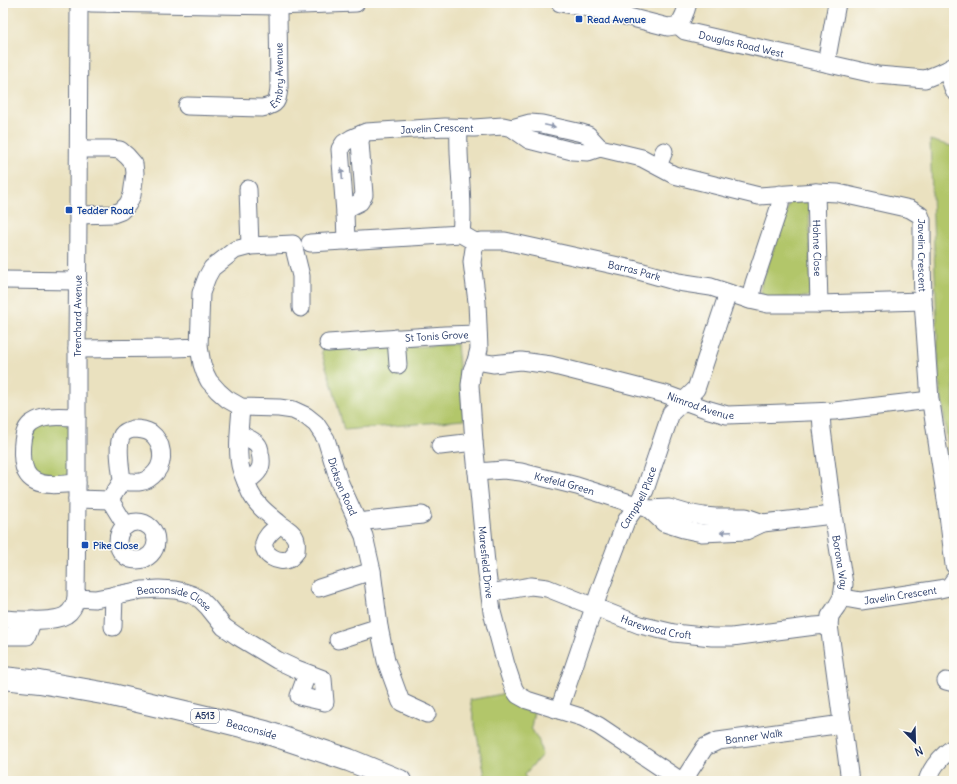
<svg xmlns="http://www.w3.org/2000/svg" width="957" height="784" font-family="Delius,sans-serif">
  <rect width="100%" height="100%" fill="#fdfcf7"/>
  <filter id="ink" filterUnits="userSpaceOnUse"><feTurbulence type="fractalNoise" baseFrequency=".025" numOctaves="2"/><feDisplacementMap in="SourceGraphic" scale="8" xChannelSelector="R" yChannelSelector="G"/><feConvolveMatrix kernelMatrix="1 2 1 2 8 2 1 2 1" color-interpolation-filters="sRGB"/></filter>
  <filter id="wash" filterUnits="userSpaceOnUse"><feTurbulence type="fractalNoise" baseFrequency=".012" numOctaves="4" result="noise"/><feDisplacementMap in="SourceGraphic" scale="16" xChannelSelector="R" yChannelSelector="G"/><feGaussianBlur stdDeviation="0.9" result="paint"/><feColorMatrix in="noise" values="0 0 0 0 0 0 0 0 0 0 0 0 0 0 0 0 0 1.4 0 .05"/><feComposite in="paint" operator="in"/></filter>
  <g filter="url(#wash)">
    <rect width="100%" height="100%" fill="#eae1bf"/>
    <g fill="#b2c66a" stroke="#667a64">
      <polygon points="930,140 954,147 954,488 939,380"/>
      <polygon points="809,201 811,294 807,297 764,299 761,294 761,284 790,202"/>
      <polygon points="457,344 464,420 344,430 334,392 321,351 332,347 349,346 349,351"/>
      <polygon points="66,422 72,431 68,478 41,478 29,468 30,436 38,423"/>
      <polygon points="507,693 513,703 534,711 531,728 539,741 542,755 524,775 528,781 486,781 470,700"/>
    </g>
  </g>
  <g filter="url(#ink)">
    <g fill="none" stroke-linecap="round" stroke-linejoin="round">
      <g stroke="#636d80" stroke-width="19">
        <g id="minor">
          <polyline points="91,3 276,6 356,3"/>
          <polyline points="560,3 605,11 668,27 674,26 678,25"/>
          <path id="s1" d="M678 25 685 31 878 75 925 79 947 70 954 66"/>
          <path d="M678 25C684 18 686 11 688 3"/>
          <polyline points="826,63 837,3"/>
          <polyline points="947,70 954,91"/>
          <path id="s2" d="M187 106 262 108C277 105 278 101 279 87L278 13 275 3"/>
          <path d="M459 128C457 163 465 199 461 234"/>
          <path id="s3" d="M512 128 529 140 572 151 588 152 600 148 642 158 674 175 759 196 816 192 838 193 910 209 920 215 922 220V260L923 301 930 400 932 409 947 506 954 565"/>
          <polyline points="658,166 664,151"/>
          <polyline points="248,189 250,246"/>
          <path id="s4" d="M816 192 819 304"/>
          <polyline points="345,213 350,207 360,202 364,195 360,142 362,134"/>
          <polyline points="78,215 113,214 121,211 128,204 132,195 135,173 134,164 127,156 120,150 109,149 79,149"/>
          <path id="s5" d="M346 241 345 213 340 149 344 143 352 138 366 132 445 127 474 128 503 126 512 128 530 123 542 124 582 133 588 135 600 148"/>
          <path id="s6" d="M475 242 472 262 477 302 479 349 476 361 472 370 470 385 474 442 487 573 492 612 506 665 514 689 518 695 527 700 584 718 599 726 681 781"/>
          <path id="s7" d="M310 243 461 234 475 242 483 241H505L632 269 678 282 711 287 750 300 768 304H819L923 301"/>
          <polyline points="3,280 77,281"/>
          <polyline points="750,300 754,283 780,205 780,194"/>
          <polyline points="396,338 398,365"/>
          <path id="s8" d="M328 343 445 335 478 334"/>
          <path id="s9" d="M199 347 202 364 205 373 209 381 218 391 227 399 241 407 279 408 293 410 306 416 316 424 326 439 339 481 364 536 372 571 379 627 386 661 401 702 427 714"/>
          <polyline points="77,349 175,348 199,347 201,293 207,277 212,268 235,250 250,246 293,244 301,276 301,308"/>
          <path id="s10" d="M476 361 493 364 521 361 551 365 665 394 706 409 727 415 835 411 930 400"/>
          <path d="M241 407C240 424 236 453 241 469 243 476 247 484 250 492 256 505 268 514 279 523 285 528 294 532 296 540 297 543 296 549 296 552 294 554 291 558 289 559 279 564 262 555 264 543 266 535 274 530 280 524"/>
          <path id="s11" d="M821 412 822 429 833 515 844 584 842 597 837 606 830 616 829 625 850 781"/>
          <path d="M77 417C61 417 45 414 32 423 20 430 21 461 26 472 28 476 31 479 35 481 47 487 64 484 77 483"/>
          <path d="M240 434C245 437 252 439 257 444 259 446 260 450 260 453 264 468 258 474 246 482"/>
          <polyline points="440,446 474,442"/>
          <path id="s12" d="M477 472 504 470 521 472 577 486 649 509 669 508 686 513 704 516 715 517H746L763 523"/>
          <polyline points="77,499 110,500"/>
          <path d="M110 500 122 481C121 469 116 446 122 435 125 431 129 430 133 429 139 429 146 430 151 433 163 442 165 461 156 472 146 484 137 483 122 481"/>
          <polyline points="110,500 126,526"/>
          <polyline points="649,509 664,523 683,529 702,533 746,531 763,523 833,515"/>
          <polyline points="357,522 422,515"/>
          <circle cx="137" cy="541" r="19"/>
          <polyline points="319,588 372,571"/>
          <path id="s13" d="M490 593 531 586 547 588 640 625 674 633 712 637H732L815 626 829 625"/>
          <path id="s14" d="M842 597 850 599 861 601 940 589 949 587 954 580"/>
          <path id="s15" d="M76 598 95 599 142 590 159 589 175 590 184 592 193 595 201 600 208 607 224 627 237 636 277 660 294 668 323 679 325 702 299 696 307 674"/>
          <path id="s16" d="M3 619C20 620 53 623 66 615 72 611 75 604 76 598L77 499V349L78 215 79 6 80 3"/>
          <polyline points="113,627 114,595"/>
          <polyline points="3,636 27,636 33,620"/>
          <polyline points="338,640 379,627"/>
          <polyline points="946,681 954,683"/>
          <path id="s17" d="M559 710 601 587 626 521 637 505 645 490 671 413 696 389 728 293"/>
          <path id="s18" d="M683 781 705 747 718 741 843 724"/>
          <path d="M927 781C932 766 941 756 954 747"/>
        </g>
      </g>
      <g stroke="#636d80" stroke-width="24">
        <g id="highway">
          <path id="s19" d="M3 678 40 682 108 694 210 718 265 732 349 760 400 781"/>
        </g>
      </g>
      <use href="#minor" stroke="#fff" stroke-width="17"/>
      <use href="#highway" stroke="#fff" stroke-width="22"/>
    </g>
    <defs><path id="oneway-solid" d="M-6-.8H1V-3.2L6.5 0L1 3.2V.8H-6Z"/></defs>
    <g fill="#8d97ae">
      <use href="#oneway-solid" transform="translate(550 126) rotate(12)"/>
      <use href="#oneway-solid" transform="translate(342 174) rotate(-94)"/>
      <use href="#oneway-solid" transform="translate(726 532) rotate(177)"/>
    </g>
  </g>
  <g fill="#1a4fb4" stroke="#fdfcf7" stroke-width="1.5">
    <rect x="575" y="15" width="8" height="8" rx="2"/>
    <rect x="65" y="206" width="8" height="8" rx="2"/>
    <rect x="81" y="541" width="8" height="8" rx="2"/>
  </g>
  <g text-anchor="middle" stroke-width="3" stroke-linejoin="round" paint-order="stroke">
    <rect fill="#fdfcf7" stroke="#5f6c8c" stroke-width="1" x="191" y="709" width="28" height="14" rx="3"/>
    <g font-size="9" font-weight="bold" fill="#1b2f5e">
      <text x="205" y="719">A513</text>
    </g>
    <g font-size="10" font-weight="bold" fill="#164399" stroke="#fdfcf7" text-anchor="start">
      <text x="587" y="23">Read Avenue</text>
      <text x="77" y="214">Tedder Road</text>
      <text x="93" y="549">Pike Close</text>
    </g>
    <g font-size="10" fill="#1b2f5e" stroke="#fdfcf7">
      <text dy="4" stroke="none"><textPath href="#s1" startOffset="67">Douglas Road West</textPath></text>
      <text dy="4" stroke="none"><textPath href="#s2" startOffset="117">Embry Avenue</textPath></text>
      <text dy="4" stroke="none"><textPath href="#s5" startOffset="195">Javelin Crescent</textPath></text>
      <text dy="4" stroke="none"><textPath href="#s4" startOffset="56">Hohne Close</textPath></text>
      <text dy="4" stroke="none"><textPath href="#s3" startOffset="466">Javelin Crescent</textPath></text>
      <text dy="4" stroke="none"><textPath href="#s7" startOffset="330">Barras Park</textPath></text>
      <text dy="4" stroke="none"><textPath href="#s16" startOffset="366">Trenchard Avenue</textPath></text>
      <text dy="4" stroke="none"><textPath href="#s8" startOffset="109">St Tonis Grove</textPath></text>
      <text dy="4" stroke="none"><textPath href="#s10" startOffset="231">Nimrod Avenue</textPath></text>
      <text dy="4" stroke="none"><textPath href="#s12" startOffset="89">Krefeld Green</textPath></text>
      <text dy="4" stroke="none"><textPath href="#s9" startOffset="225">Dickson Road</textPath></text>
      <text dy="4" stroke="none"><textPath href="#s17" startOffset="227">Campbell Place</textPath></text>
      <text dy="4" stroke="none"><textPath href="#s11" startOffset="152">Borona Way</textPath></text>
      <text dy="4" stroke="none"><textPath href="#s6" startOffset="323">Maresfield Drive</textPath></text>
      <text dy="4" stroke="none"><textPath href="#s14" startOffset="59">Javelin Crescent</textPath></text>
      <text dy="4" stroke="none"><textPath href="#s15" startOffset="101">Beaconside Close</textPath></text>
      <text dy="4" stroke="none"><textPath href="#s13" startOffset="174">Harewood Croft</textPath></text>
      <text dy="4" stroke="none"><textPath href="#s19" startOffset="254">Beaconside</textPath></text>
      <text dy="4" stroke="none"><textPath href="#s18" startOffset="91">Banner Walk</textPath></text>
    </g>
  </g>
  <rect width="957" height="784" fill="none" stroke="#fdfcf7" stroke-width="16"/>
  <g transform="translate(915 742) rotate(157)" stroke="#fdfcf7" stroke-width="3" paint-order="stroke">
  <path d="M0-3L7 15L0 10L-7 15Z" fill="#1b2f5e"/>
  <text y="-6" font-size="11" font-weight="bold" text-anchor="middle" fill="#1b2f5e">N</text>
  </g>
</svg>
